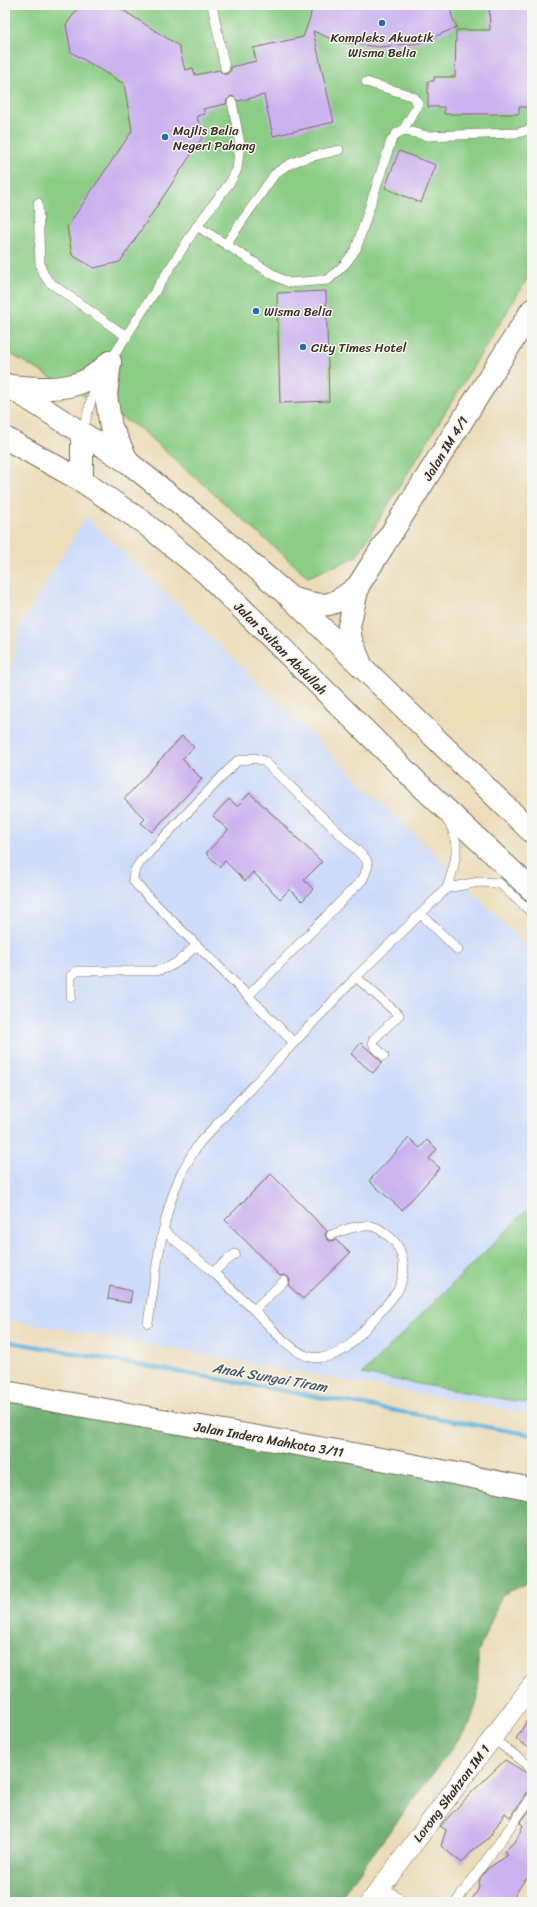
<svg xmlns="http://www.w3.org/2000/svg" width="537" height="1907" font-family="Sriracha,sans-serif">
  <rect width="100%" height="100%" fill="#f6f6f2"/>
  <filter id="ink" filterUnits="userSpaceOnUse"><feTurbulence type="fractalNoise" baseFrequency=".025" numOctaves="2"/><feDisplacementMap in="SourceGraphic" scale="8" xChannelSelector="R" yChannelSelector="G"/><feConvolveMatrix kernelMatrix="1 2 1 2 8 2 1 2 1" color-interpolation-filters="sRGB"/></filter>
  <filter id="wash" filterUnits="userSpaceOnUse"><feTurbulence type="fractalNoise" baseFrequency=".012" numOctaves="4" result="noise"/><feDisplacementMap in="SourceGraphic" scale="16" xChannelSelector="R" yChannelSelector="G"/><feGaussianBlur stdDeviation="0.9" result="paint"/><feColorMatrix in="noise" values="0 0 0 0 0 0 0 0 0 0 0 0 0 0 0 0 0 1.4 0 .05"/><feComposite in="paint" operator="in"/></filter>
  <g filter="url(#wash)">
    <rect width="100%" height="100%" fill="#ecddb9"/>
    <polygon fill="#cddbfa" points="86,516 455,874 532,952 532,1414 5,1319 5,704 19,629"/>
    <g fill="#8acc84" stroke="#627b51">
      <polygon points="5,5 532,5 532,271 356,557 308,577 139,428 5,351"/>
      <polygon points="532,1205 532,1404 362,1374"/>
    </g>
    <polygon fill="#6fb072" stroke="#556d48" points="5,1392 532,1491 532,1581 502,1595 478,1652 478,1698 470,1724 337,1902 5,1902"/>
    <g fill="none" stroke-linecap="round" stroke-linejoin="round">
      <g stroke="#5fb4db" stroke-width="4.5">
        <polyline points="5,584 5,615"/>
        <polyline points="5,1341 532,1435"/>
      </g>
    </g>
    <g id="blocks">
      <g fill="#cab1ef">
        <polygon points="80,5 115,5 179,46 185,70 193,68 195,75 219,70 223,74 227,74 231,70 231,67 256,61 253,48 303,37 310,18 312,5 450,5 452,17 457,27 420,43 379,47 338,42 313,31 334,122 273,136 264,95 238,101 234,97 231,96 227,100 226,104 203,109 205,114 197,116 202,138 120,262 94,268 72,255 67,227 132,131 124,84 71,52 66,25"/>
        <polygon points="489,5 532,5 532,107 519,107 519,114 444,114 444,107 428,107 428,81 434,81 434,77 455,77 456,30 490,30"/>
        <polygon points="399,151 436,165 421,203 385,188"/>
        <polygon points="326,291 329,401 280,403 277,293"/>
        <polygon points="182,736 194,747 182,759 202,779 152,832 141,823 145,819 124,799"/>
        <polygon points="250,793 322,862 304,880 313,889 302,901 290,889 280,899 253,872 245,881 225,861 220,867 206,853 228,830 213,816 229,799 237,806"/>
        <polygon points="361,1043 382,1062 373,1073 351,1054"/>
        <polygon points="409,1138 420,1148 427,1140 437,1149 429,1159 440,1168 402,1210 369,1181"/>
        <polygon points="271,1174 327,1231 325,1234 327,1239 330,1241 336,1240 350,1253 303,1299 288,1285 290,1280 288,1277 283,1275 280,1276 225,1220"/>
        <polygon points="110,1286 132,1291 130,1303 108,1299"/>
        <polygon points="532,1712 532,1750 516,1739"/>
        <polygon points="505,1760 532,1776 532,1791 527,1793 510,1817 505,1813 488,1839 473,1850 462,1863 441,1846 446,1830 440,1826 472,1792"/>
        <polygon points="532,1807 532,1874 523,1882 511,1902 470,1902 478,1890 480,1879 487,1869 508,1855 504,1852 517,1839 523,1825 520,1823"/>
      </g>
    </g>
  </g>
  <g filter="url(#ink)">
    <use href="#blocks" fill-opacity="0" stroke="#796954" stroke-width="1"/>
    <g fill="none" stroke-linecap="round" stroke-linejoin="round">
      <g stroke="#796954" stroke-width="10">
        <g id="lane">
          <polyline points="212,5 225,68"/>
          <polyline points="366,82 409,95 415,98 418,105 403,130"/>
          <polyline points="38,203 40,264 43,273 49,282 127,337"/>
          <polyline points="197,226 277,277 290,283 328,280 345,264 356,249 391,141 396,134 403,130 427,136 518,133 532,129"/>
          <path d="M226 244 274 175C292 158 316 156 339 150"/>
          <polyline points="109,363 197,226 231,181 237,169 240,144 232,102"/>
          <polyline points="82,433 95,387 101,378"/>
          <polyline points="447,888 479,882 499,883 532,913"/>
          <polyline points="421,914 458,950"/>
          <polyline points="356,977 399,1015 373,1040 374,1046 384,1056"/>
          <path d="M249 995 363 879 368 866 366 859 264 761 255 758 237 761 140 862 134 872 133 880 138 886C189 939 243 989 293 1042"/>
          <path d="M71 997V976L77 971H154C174 968 181 959 196 946"/>
          <polyline points="164,1231 213,1272 254,1310"/>
          <polyline points="213,1272 235,1254"/>
          <path d="M284 1281 254 1310C268 1324 292 1354 311 1357 323 1359 336 1355 346 1348 353 1343 395 1296 398 1290 409 1268 403 1244 383 1232 381 1230 378 1228 375 1227 361 1223 344 1230 331 1235"/>
          <path d="M148 1323C155 1280 161 1219 179 1179 184 1166 192 1154 200 1142L356 977 447 888C455 866 463 840 446 819"/>
          <polyline points="492,1738 532,1768"/>
          <polyline points="456,1902 532,1797"/>
        </g>
      </g>
      <g stroke="#796954" stroke-width="20">
        <g id="street">
          <polyline points="379,1890 396,1902"/>
          <polyline points="370,1902 532,1685"/>
        </g>
      </g>
      <g stroke="#796954" stroke-width="24">
        <g id="secondary">
          <polyline points="110,362 106,395 111,427 128,462"/>
          <polyline points="5,384 129,463 192,513 291,598 532,832"/>
          <path d="M11 386C34 388 60 391 82 382 93 378 101 370 110 362"/>
          <polyline points="82,433 82,481"/>
          <polyline points="5,438 82,481 143,522 206,573 420,785 532,890"/>
          <path d="M291 598C326 608 330 609 358 586"/>
          <polyline points="360,662 351,640 349,626 358,586 532,310"/>
          <polyline points="5,1392 392,1461 532,1489"/>
        </g>
      </g>
      <use href="#lane" stroke="#fff" stroke-width="9"/>
      <use href="#street" stroke="#fff" stroke-width="19"/>
      <use href="#secondary" stroke="#fff" stroke-width="22"/>
    </g>
  </g>
  <g fill="#1f6fb2" stroke="#f6f6f2" stroke-width="1.5">
    <circle cx="382" cy="23" r="4"/>
    <circle cx="165" cy="137" r="4"/>
    <circle cx="256" cy="311" r="4"/>
    <circle cx="303" cy="347" r="4"/>
  </g>
  <g text-anchor="middle" stroke-width="3" stroke-linejoin="round" paint-order="stroke">
    <g font-size="13" fill="#3b2a1e" stroke="#f6f6f2" text-anchor="start">
      <text x="382" y="42" text-anchor="middle">Kompleks Akuatik<tspan x="382" dy="15">Wisma Belia</tspan></text>
      <text x="173" y="135">Majlis Belia<tspan x="173" dy="15">Negeri Pahang</tspan></text>
      <text x="264" y="316">Wisma Belia</text>
      <text x="311" y="352">City Times Hotel</text>
    </g>
    <g font-size="13" fill="#3b2a1e" stroke="#f6f6f2">
      <text transform="translate(445 448) rotate(-58)" y="5">Jalan IM 4/1</text>
      <text transform="translate(281 648) rotate(45)" y="5">Jalan Sultan Abdullah</text>
      <text transform="translate(269 1439) rotate(10)" y="5">Jalan Indera Mahkota 3/11</text>
      <text transform="translate(451 1793) rotate(-53)" y="5">Lorong Shahzan IM 1</text>
    </g>
    <g font-size="14" font-style="italic" fill="#485a60" stroke="#f6f6f2">
      <text transform="translate(270 1377) rotate(10)" y="5">Anak Sungai Tiram</text>
    </g>
  </g>
  <rect width="537" height="1907" fill="none" stroke="#f6f6f2" stroke-width="20"/>
</svg>
